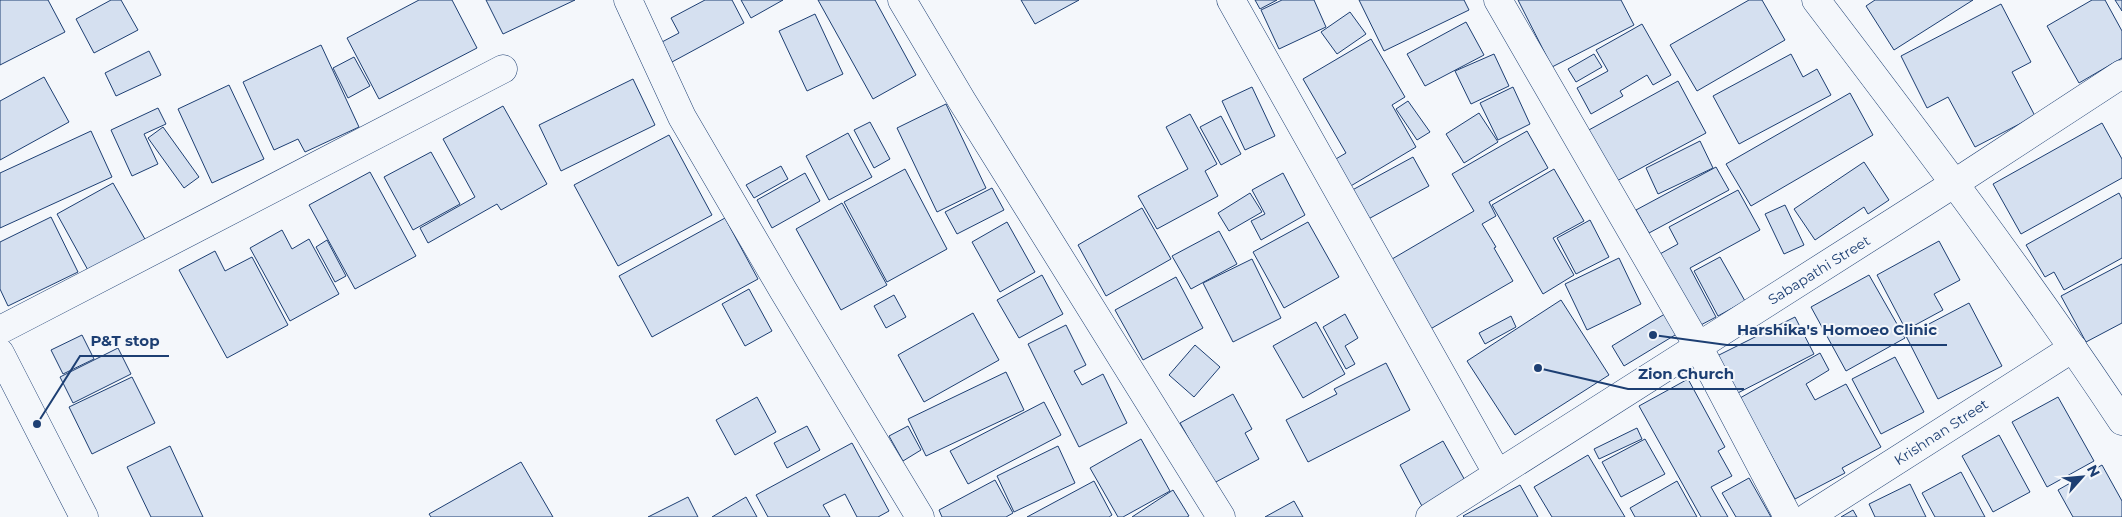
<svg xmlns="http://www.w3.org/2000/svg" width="2122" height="517" font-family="Montserrat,sans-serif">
  <rect width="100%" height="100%" fill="#f4f7fb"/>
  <g fill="#d5e0f0" stroke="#1d3f73">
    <polygon points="0,0 48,0 65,32 0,65"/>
    <polygon points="111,0 121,0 138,30 94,53 76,19"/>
    <polygon points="419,0 452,0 477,48 379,99 347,38"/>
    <polygon points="486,0 575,0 503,34"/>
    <polygon points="705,0 732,0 744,23 672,62 662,42 679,33 671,18"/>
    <polygon points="741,0 783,0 751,18"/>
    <polygon points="818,0 875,0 916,75 873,99"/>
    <polygon points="1021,0 1079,0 1035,24"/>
    <polygon points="1255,0 1277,0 1260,9"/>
    <polygon points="1282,0 1314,0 1326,27 1279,49 1261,10"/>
    <polygon points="1359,0 1464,0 1469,10 1384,51"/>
    <polygon points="1518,0 1621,0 1634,25 1552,67"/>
    <polygon points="1749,0 1762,0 1785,40 1697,91 1670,45"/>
    <polygon points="1875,0 1973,0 1894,50 1866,6"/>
    <polygon points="2092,0 2105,0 2122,31 2122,58 2079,83 2047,26"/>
    <polygon points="2115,0 2122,0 2122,11"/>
    <polygon points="2001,4 2031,62 2012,72 2035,116 1975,147 1948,97 1927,108 1901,56"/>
    <polygon points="1350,12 1366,34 1337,54 1321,32"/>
    <polygon points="815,14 843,74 807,91 779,31"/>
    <polygon points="1466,22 1484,55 1425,86 1407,54"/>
    <polygon points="1642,24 1671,75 1653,85 1647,75 1620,91 1623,96 1591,114 1577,88 1608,71 1596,50"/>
    <polygon points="1371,39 1405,97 1392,105 1416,147 1344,190 1329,163 1346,153 1303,79"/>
    <polygon points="321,45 359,127 305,152 298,139 274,150 243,82"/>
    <polygon points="149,51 161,75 116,96 105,73"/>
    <polygon points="1494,54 1509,86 1471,104 1455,71"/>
    <polygon points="1594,54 1602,67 1576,82 1568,69"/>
    <polygon points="1791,54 1803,77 1817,69 1831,95 1739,144 1713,96"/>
    <polygon points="354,57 370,86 348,98 333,68"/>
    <polygon points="44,77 69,122 0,160 0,101"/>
    <polygon points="633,79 655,125 561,171 539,125"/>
    <polygon points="1678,81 1706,133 1615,182 1587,131"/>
    <polygon points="229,85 264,159 212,183 178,109"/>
    <polygon points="1252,87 1275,136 1245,150 1222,101"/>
    <polygon points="1513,87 1530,124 1498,140 1480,103"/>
    <polygon points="1850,93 1873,135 1751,206 1726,164"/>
    <polygon points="1408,101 1430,132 1417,140 1396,109"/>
    <polygon points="946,104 986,188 937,212 897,128"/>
    <polygon points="503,106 547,184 501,210 497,204 428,243 420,228 475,197 443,139"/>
    <polygon points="158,108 166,124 144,134 158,164 132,176 111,130"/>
    <polygon points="1479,113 1498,142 1464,163 1446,134"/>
    <polygon points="1190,114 1217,164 1205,171 1218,196 1157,229 1138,196 1188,169 1166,127"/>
    <polygon points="1221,116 1241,154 1221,165 1200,127"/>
    <polygon points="870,122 890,159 874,168 854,130"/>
    <polygon points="2102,123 2122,159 2122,178 2021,234 1993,184"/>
    <polygon points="163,127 199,177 184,188 148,138"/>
    <polygon points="91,131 112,177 0,228 0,173"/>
    <polygon points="1527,131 1548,168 1489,202 1496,216 1482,224 1496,247 1494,248 1513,281 1427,331 1387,262 1474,211 1452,174"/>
    <polygon points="848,133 872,177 829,200 806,156"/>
    <polygon points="669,135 712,215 618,266 574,185"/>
    <polygon points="1700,141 1713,168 1658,194 1646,168"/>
    <polygon points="431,152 460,204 413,230 384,177"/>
    <polygon points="1413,157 1429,186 1361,223 1345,194"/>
    <polygon points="1864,162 1889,200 1868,214 1864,207 1815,240 1794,209"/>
    <polygon points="781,166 788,179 754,198 746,185"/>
    <polygon points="1716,167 1729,190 1649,233 1636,210"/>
    <polygon points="905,169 947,249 887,282 844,202"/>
    <polygon points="1554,169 1584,221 1553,238 1574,275 1543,294 1492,205"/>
    <polygon points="370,172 416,256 355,289 309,205"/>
    <polygon points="805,173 820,201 772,228 757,200"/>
    <polygon points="1283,173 1305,215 1261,240 1251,221 1265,214 1252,190"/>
    <polygon points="113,183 146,241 89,272 57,214"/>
    <polygon points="992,188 1004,210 957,234 945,212"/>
    <polygon points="1738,190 1760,230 1690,268 1716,317 1697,327 1658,255 1678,244 1669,227"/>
    <polygon points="1250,193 1262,212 1229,231 1218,213"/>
    <polygon points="2119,193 2122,199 2122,258 2064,290 2054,272 2045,277 2026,245"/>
    <polygon points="842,203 887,285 841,310 796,229"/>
    <polygon points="1785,205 1804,245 1784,254 1765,214"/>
    <polygon points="1142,208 1171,259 1106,296 1078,245"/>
    <polygon points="51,217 78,272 8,306 0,289 0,242"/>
    <polygon points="725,218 758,279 652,337 619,276"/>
    <polygon points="1590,220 1609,257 1576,274 1557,238"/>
    <polygon points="1007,222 1035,272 1000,292 972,242"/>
    <polygon points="1308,222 1339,277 1284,308 1253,252"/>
    <polygon points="282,230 292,249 309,239 339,294 290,321 250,248"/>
    <polygon points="1219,231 1237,264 1191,289 1172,256"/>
    <polygon points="327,240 346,276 335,282 316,247"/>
    <polygon points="1939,241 1960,280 1934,294 1943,310 1906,330 1877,275"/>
    <polygon points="215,251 225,271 252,257 288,325 227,358 179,270"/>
    <polygon points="1720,257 1745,301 1718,316 1694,271"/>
    <polygon points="1619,258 1641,304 1587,330 1565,284"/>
    <polygon points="1252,259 1281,318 1233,342 1203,283"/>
    <polygon points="2122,264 2122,323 2086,342 2061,296"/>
    <polygon points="1042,275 1063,314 1019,338 997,300"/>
    <polygon points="1869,275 1905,338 1846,371 1811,307"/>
    <polygon points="1176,277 1203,328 1143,360 1115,310"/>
    <polygon points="749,289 772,331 745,346 722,304"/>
    <polygon points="894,295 906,317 886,328 874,306"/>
    <polygon points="1561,300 1609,375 1515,435 1467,361"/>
    <polygon points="1969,303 2002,366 1938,399 1906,336"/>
    <polygon points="1668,312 1680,332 1624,366 1612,346"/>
    <polygon points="973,313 999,360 924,402 898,355"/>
    <polygon points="1345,314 1358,338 1345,346 1355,364 1346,369 1323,327"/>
    <polygon points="1511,316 1516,327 1485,344 1479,333"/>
    <polygon points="1795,317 1814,354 1730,397 1711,359"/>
    <polygon points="1316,322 1345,374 1303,398 1273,346"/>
    <polygon points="1066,325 1086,365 1074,371 1082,385 1103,374 1127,423 1079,447 1028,344"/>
    <polygon points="82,335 94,359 63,374 51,350"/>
    <polygon points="1195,345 1220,367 1194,397 1169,375"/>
    <polygon points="118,348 131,374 73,403 60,377"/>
    <polygon points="1820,353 1829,370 1806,384 1815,400 1846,384 1881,447 1842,468 1845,473 1795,499 1740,398"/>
    <polygon points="1895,357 1924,412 1881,434 1852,379"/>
    <polygon points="1386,363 1410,410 1308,462 1286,420 1337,394 1334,389"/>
    <polygon points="1006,372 1024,410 926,456 908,419"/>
    <polygon points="132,377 155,423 92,454 69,407"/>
    <polygon points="1688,379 1725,447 1718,451 1732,476 1711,487 1728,517 1701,517 1639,406"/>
    <polygon points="1233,394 1252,429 1245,433 1259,459 1214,483 1180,423"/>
    <polygon points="757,397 776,432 735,455 716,420"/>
    <polygon points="2058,397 2094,461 2047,487 2012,422"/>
    <polygon points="1044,402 1061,435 968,484 950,451"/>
    <polygon points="807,426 820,450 787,468 774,443"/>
    <polygon points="908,426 921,450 903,461 889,436"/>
    <polygon points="1637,428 1642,439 1599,459 1594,449"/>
    <polygon points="1999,435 2030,492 1993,512 1962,456"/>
    <polygon points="1141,439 1170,491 1123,517 1118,517 1090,468"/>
    <polygon points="1645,439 1665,474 1621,497 1602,462"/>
    <polygon points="1443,441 1467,484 1423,508 1400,465"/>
    <polygon points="852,443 889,511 878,517 857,517 845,494 823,505 830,517 768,517 756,495"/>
    <polygon points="170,446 203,517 151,517 127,467"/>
    <polygon points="1058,446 1075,483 1014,512 997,476"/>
    <polygon points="1588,455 1625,517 1552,517 1534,487"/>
    <polygon points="521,462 553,517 431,517 429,514"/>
    <polygon points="2102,465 2122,501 2122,517 2073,517 2058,490"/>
    <polygon points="1961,472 1985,517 1935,517 1922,493"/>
    <polygon points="1749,478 1771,517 1736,517 1722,493"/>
    <polygon points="995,480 1013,513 1006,517 942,517 939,510"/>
    <polygon points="1094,481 1112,515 1109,517 1027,517"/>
    <polygon points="1677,481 1697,517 1635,517 1630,508"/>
    <polygon points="1910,484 1926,517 1875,517 1869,504"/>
    <polygon points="1520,485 1538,517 1464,517 1463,516"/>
    <polygon points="1173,490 1189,516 1187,517 1132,517"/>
    <polygon points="688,497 698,517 648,517"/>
    <polygon points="746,497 757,517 712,517"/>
    <polygon points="1294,501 1303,517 1265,517"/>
    <polygon points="1853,510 1857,517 1841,517"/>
  </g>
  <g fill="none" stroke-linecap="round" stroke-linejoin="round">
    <g stroke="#1d3f73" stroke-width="29">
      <g id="street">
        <polyline points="628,0 682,117 783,290 920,517"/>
        <polyline points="902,0 962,101 1221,517"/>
        <polyline points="1231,0 1497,473"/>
        <polyline points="1498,0 1698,346 1788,517"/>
        <path d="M1816 0C1921 138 2026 276 2122 421"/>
        <polyline points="0,330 503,69"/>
        <polyline points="1430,517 1955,183 2122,74"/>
        <polyline points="1808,517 2073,348"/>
      </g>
    </g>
    <g stroke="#1d3f73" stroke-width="29">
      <polyline id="secondary" points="0,353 84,517"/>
    </g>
    <use href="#street" stroke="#f4f7fb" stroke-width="28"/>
    <use href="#secondary" stroke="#f4f7fb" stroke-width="28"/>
  </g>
  <g text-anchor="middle" stroke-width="4" stroke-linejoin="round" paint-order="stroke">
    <g font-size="14" fill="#1d3f73" stroke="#f4f7fb">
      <text transform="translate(1819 270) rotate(-32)" y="5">Sabapathi Street</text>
      <text transform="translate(1941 432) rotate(-33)" y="5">Krishnan Street</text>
    </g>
  </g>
  <path fill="none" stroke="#1d3f73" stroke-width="2" d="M1653 335L1727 345H1947M37 424L80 356H169M1538 368L1628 389H1744"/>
  <g fill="#1d3f73" stroke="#f4f7fb" stroke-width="2">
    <circle cx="1653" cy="335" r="5"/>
    <circle cx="37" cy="424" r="5"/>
    <circle cx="1538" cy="368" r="5"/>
  </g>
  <g font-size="15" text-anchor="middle" font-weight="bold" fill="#1d3f73" stroke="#f4f7fb" stroke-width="4" stroke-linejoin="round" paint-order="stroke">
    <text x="1837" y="335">Harshika's Homoeo Clinic</text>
    <text x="125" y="346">P&amp;T stop</text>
    <text x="1686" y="379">Zion Church</text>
  </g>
  <g transform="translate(2082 477) rotate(63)" stroke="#f4f7fb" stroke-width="4" paint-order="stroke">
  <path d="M0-4L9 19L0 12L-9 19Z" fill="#1d3f73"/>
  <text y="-8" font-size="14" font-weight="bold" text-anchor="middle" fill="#1d3f73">N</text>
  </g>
</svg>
